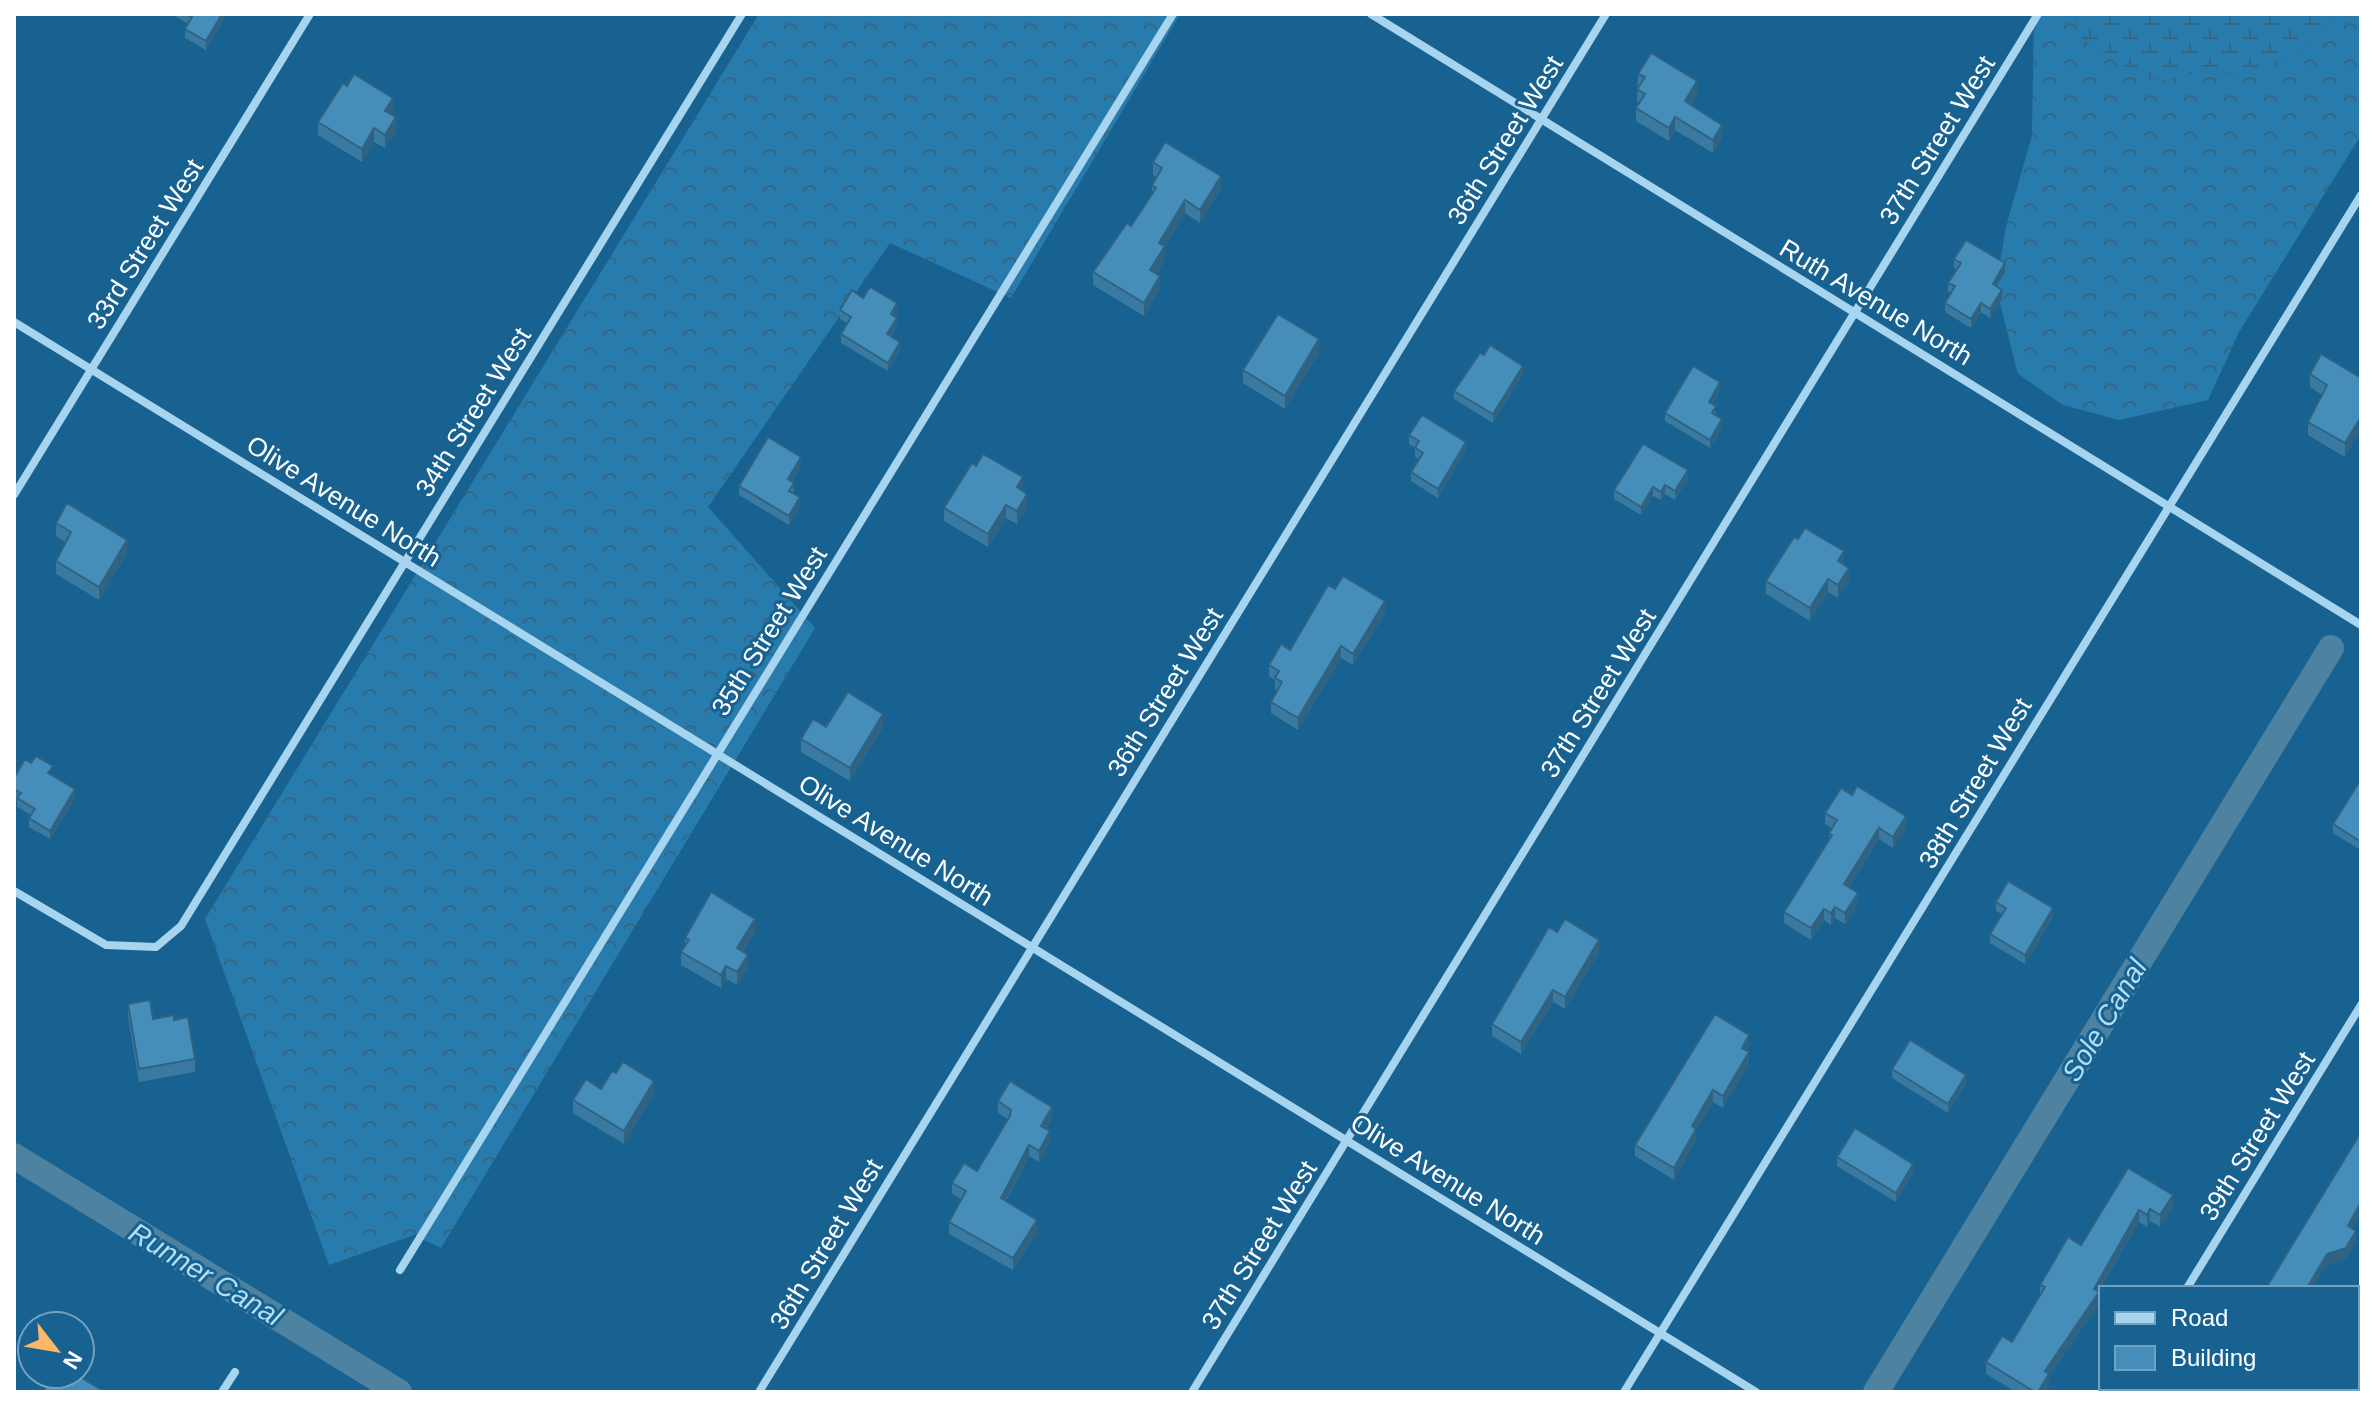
<svg xmlns="http://www.w3.org/2000/svg" width="2375" height="1406" font-family="Arial,sans-serif">
  <defs>
    <pattern id="forest-crowns" width="20" height="18" patternUnits="userSpaceOnUse" patternTransform="scale(2)"><rect width="20" height="18" fill="#287cad"/><path d="M2 6a3 3 0 1 1 6 0M12 15a3 3 0 1 1 6 0" fill="none" stroke="#386681"/></pattern>
    <pattern id="wetland-marsh" width="20" height="14" patternUnits="userSpaceOnUse" patternTransform="scale(2)"><rect width="20" height="14" fill="#287cad"/><path d="M1 5h8M5 5V1M11 12h8M15 12V8" fill="none" stroke="#386681"/></pattern>
  </defs>
  <rect width="100%" height="100%" fill="#186291"/>
  <g fill="url(#forest-crowns)">
    <polygon points="759,14 1180,14 1011,298 890,243 708,507 815,628 441,1248 414,1235 329,1265 205,919"/>
    <polygon points="2034,14 2075,14 2078,36 2145,78 2165,80 2202,71 2242,74 2295,54 2312,42 2338,14 2361,14 2361,135 2239,332 2208,400 2119,420 2063,405 2018,374 1996,288 2006,226 2032,136"/>
  </g>
  <polygon fill="url(#wetland-marsh)" points="2075,14 2338,14 2312,42 2295,54 2242,74 2202,71 2165,80 2145,79 2078,36"/>
  <g fill="none" stroke-linecap="round" stroke-linejoin="round">
    <g stroke="#4d82a1" stroke-width="26">
      <polyline points="14,1156 399,1392"/>
      <polyline points="1876,1392 2331,648"/>
    </g>
    <g stroke="#a7d4ef" stroke-width="8">
      <polyline points="1371,14 2361,625"/>
      <polyline points="14,322 1756,1392"/>
      <polyline points="14,495 310,14"/>
      <polyline points="14,891 106,945 156,947 181,926 742,14"/>
      <polyline points="400,1270 1173,14"/>
      <polyline points="2187,1288 2361,1005"/>
      <polyline points="222,1392 235,1372"/>
      <polyline points="759,1392 1606,14"/>
      <polyline points="1192,1392 2038,14"/>
      <polyline points="1624,1392 2361,195"/>
      <polyline points="2124,1392 2126,1388"/>
    </g>
  </g>
  <g fill="#3b7aa0">
    <polygon points="172,14 227,14 206,50 185,38 185,29 188,24"/>
    <polygon points="1638,74 1697,94 1691,105 1722,138 1713,153 1675,130 1669,141 1636,121 1636,108 1639,103 1637,102"/>
    <polygon points="393,111 391,114 396,131 385,148 374,142 362,162 318,135 318,122"/>
    <polygon points="1153,162 1221,189 1200,223 1185,213 1165,246 1165,259 1156,274 1160,289 1144,316 1093,285 1093,272 1131,226 1152,194 1152,185 1156,177 1153,175"/>
    <polygon points="1954,259 2005,272 1997,286 2002,299 1990,318 1981,312 1971,328 1945,312 1945,303 1951,293 1948,291 1948,283 1957,270 1954,268"/>
    <polygon points="863,298 897,312 895,316 897,326 891,337 900,351 888,371 841,343 841,334 848,324 840,319 840,310"/>
    <polygon points="1319,352 1285,409 1243,383 1243,370"/>
    <polygon points="1484,355 1523,374 1493,423 1454,399 1454,391"/>
    <polygon points="2310,374 2361,378 2345,457 2308,435 2308,422 2322,395 2310,387"/>
    <polygon points="1720,391 1712,404 1722,428 1710,448 1665,421 1665,413"/>
    <polygon points="1409,435 1466,450 1438,498 1411,481 1411,472 1419,459 1415,457 1415,448 1409,444"/>
    <polygon points="801,466 792,481 794,491 793,493 800,506 789,525 739,495 739,486"/>
    <polygon points="1688,479 1675,500 1665,494 1661,500 1653,496 1641,515 1614,499 1614,490"/>
    <polygon points="1022,491 1027,507 1017,524 1006,518 988,547 944,521 944,508"/>
    <polygon points="56,523 127,553 99,600 56,574 56,561 65,542 56,536"/>
    <polygon points="1844,565 1849,581 1838,598 1828,592 1810,621 1766,594 1766,581"/>
    <polygon points="1335,589 1385,613 1353,665 1341,658 1298,730 1271,713 1271,702 1278,691 1275,689 1275,680 1269,676 1269,665 1290,650"/>
    <polygon points="826,727 883,727 850,781 801,752 801,739"/>
    <polygon points="53,774 52,776 75,798 50,839 29,827 29,818 31,815 17,807 17,800 14,798 14,778"/>
    <polygon points="2361,779 2361,850 2333,833 2333,824"/>
    <polygon points="1825,813 1906,828 1893,848 1879,839 1849,887 1858,904 1845,924 1835,918 1831,925 1824,920 1811,940 1784,923 1784,912 1829,841 1829,833 1832,828 1825,824"/>
    <polygon points="1996,902 2053,917 2025,964 1990,943 1990,934 2002,914 1996,911"/>
    <polygon points="755,932 743,952 748,968 737,985 726,979 721,988 681,965 681,952 685,946 685,938"/>
    <polygon points="1557,932 1599,952 1565,1009 1553,1002 1521,1054 1492,1036 1492,1024"/>
    <polygon points="128,1004 153,1019 174,1020 195,1059 195,1072 139,1082 128,1017"/>
    <polygon points="1749,1046 1747,1051 1749,1063 1723,1108 1713,1102 1696,1130 1696,1140 1674,1180 1635,1156 1635,1145"/>
    <polygon points="1892,1069 1966,1084 1948,1113 1892,1078"/>
    <polygon points="616,1073 654,1094 624,1144 573,1113 573,1100 601,1089"/>
    <polygon points="998,1101 1052,1119 1046,1129 1050,1143 1039,1162 1029,1156 1006,1201 1037,1232 1013,1270 949,1234 949,1222 961,1199 952,1194 952,1183 977,1171 1008,1119 998,1113"/>
    <polygon points="1837,1157 1913,1173 1896,1202 1837,1166"/>
    <polygon points="2128,1168 2173,1207 2160,1227 2150,1221 2147,1227 2139,1222 2099,1292 2099,1303 2049,1377 2049,1386 2045,1392 2016,1392 1986,1374 1986,1362 2012,1342 2040,1295 2040,1285 2081,1245"/>
  </g>
  <g fill="#306382">
    <polygon points="222,14 227,14 206,50 206,41"/>
    <polygon points="1697,81 1697,94 1685,114 1685,101"/>
    <polygon points="393,98 393,111 385,124 385,111"/>
    <polygon points="396,117 396,131 385,148 385,135"/>
    <polygon points="1675,117 1675,130 1669,141 1669,128"/>
    <polygon points="1722,125 1722,138 1713,153 1713,140"/>
    <polygon points="374,128 374,142 362,162 362,149"/>
    <polygon points="1221,176 1221,189 1200,223 1200,210"/>
    <polygon points="1185,200 1185,213 1165,246 1165,259 1150,283 1150,270 1159,243"/>
    <polygon points="2005,263 2005,272 1993,292 1993,284"/>
    <polygon points="1160,276 1160,289 1144,316 1144,303"/>
    <polygon points="2002,290 2002,299 1990,318 1990,309"/>
    <polygon points="897,303 897,312 891,322 891,314"/>
    <polygon points="1981,303 1981,312 1971,328 1971,319"/>
    <polygon points="897,318 897,326 887,343 887,334"/>
    <polygon points="1319,339 1319,352 1285,409 1285,396"/>
    <polygon points="900,342 900,351 888,371 888,363"/>
    <polygon points="1523,366 1523,374 1493,423 1493,414"/>
    <polygon points="1720,382 1720,391 1709,410 1709,402"/>
    <polygon points="2361,417 2361,430 2345,457 2345,443"/>
    <polygon points="1722,419 1722,428 1710,448 1710,440"/>
    <polygon points="1466,442 1466,450 1438,498 1438,489"/>
    <polygon points="801,457 801,466 788,488 788,479"/>
    <polygon points="1688,470 1688,479 1675,500 1675,491"/>
    <polygon points="1023,477 1023,490 1017,487"/>
    <polygon points="1665,485 1665,494 1661,500 1661,492"/>
    <polygon points="1653,487 1653,496 1641,515 1641,507"/>
    <polygon points="1027,494 1027,507 1017,524 1017,511"/>
    <polygon points="800,497 800,506 789,525 789,516"/>
    <polygon points="1006,505 1006,518 988,547 988,534"/>
    <polygon points="127,540 127,553 99,600 99,587"/>
    <polygon points="1844,551 1844,564 1838,561"/>
    <polygon points="1849,568 1849,581 1838,598 1838,585"/>
    <polygon points="1828,579 1828,592 1810,621 1810,608"/>
    <polygon points="1385,601 1385,613 1353,665 1353,654"/>
    <polygon points="1341,646 1341,658 1298,730 1298,718"/>
    <polygon points="883,714 883,727 850,781 850,768"/>
    <polygon points="75,789 75,798 50,839 50,831"/>
    <polygon points="1906,816 1906,828 1893,848 1893,837"/>
    <polygon points="1879,828 1879,839 1844,895 1844,884"/>
    <polygon points="1858,893 1858,904 1845,924 1845,913"/>
    <polygon points="1835,907 1835,918 1831,925 1831,913"/>
    <polygon points="2053,908 2053,917 2025,964 2025,955"/>
    <polygon points="1824,909 1824,920 1811,940 1811,928"/>
    <polygon points="755,919 755,932 737,961 737,948"/>
    <polygon points="1599,940 1599,952 1565,1009 1565,997"/>
    <polygon points="748,955 748,968 737,985 737,972"/>
    <polygon points="726,966 726,979 721,988 721,975"/>
    <polygon points="1553,990 1553,1002 1521,1054 1521,1042"/>
    <polygon points="1749,1035 1749,1046 1742,1059 1742,1048"/>
    <polygon points="1749,1052 1749,1063 1723,1108 1723,1096"/>
    <polygon points="1966,1075 1966,1084 1948,1113 1948,1104"/>
    <polygon points="654,1081 654,1094 624,1144 624,1131"/>
    <polygon points="1713,1090 1713,1102 1696,1130 1696,1140 1674,1180 1674,1168 1692,1126"/>
    <polygon points="1052,1107 1052,1119 1041,1137 1041,1126"/>
    <polygon points="1050,1131 1050,1143 1039,1162 1039,1151"/>
    <polygon points="1029,1145 1029,1156 1001,1209 1001,1198"/>
    <polygon points="1913,1164 1913,1173 1896,1202 1896,1193"/>
    <polygon points="2173,1195 2173,1207 2160,1227 2160,1215"/>
    <polygon points="2361,1202 2361,1213 2348,1236 2348,1226"/>
    <polygon points="2150,1209 2150,1221 2147,1227 2147,1215"/>
    <polygon points="2139,1210 2139,1222 2099,1292 2099,1303 2049,1377 2049,1386 2045,1392 2038,1392 2045,1371"/>
    <polygon points="1037,1220 1037,1232 1013,1270 1013,1258"/>
    <polygon points="2356,1231 2356,1241 2346,1259 2327,1265 2313,1288 2307,1288 2327,1254"/>
    <polygon points="2256,1388 2263,1388 2260,1392 2254,1392"/>
  </g>
  <g fill="#458eba" stroke="#306382" stroke-width="2">
    <polygon points="186,14 222,14 206,41 185,29 192,17"/>
    <polygon points="1651,53 1697,81 1685,101 1722,125 1713,140 1675,117 1669,128 1636,108 1645,94 1637,89 1645,77 1638,74"/>
    <polygon points="354,74 393,98 385,111 396,117 385,135 374,128 362,149 318,122 343,83 347,86"/>
    <polygon points="1165,142 1221,176 1200,210 1185,200 1159,243 1165,246 1150,270 1160,276 1144,303 1093,272 1127,223 1131,226 1156,188 1152,185 1162,168 1153,162"/>
    <polygon points="1966,240 2005,263 1993,284 2002,290 1990,309 1981,303 1971,319 1945,303 1955,286 1948,283 1961,263 1954,259"/>
    <polygon points="870,287 897,303 891,314 897,318 887,334 900,342 888,363 841,334 851,317 840,310 852,290 863,298"/>
    <polygon points="1278,314 1319,339 1285,396 1243,370"/>
    <polygon points="1490,345 1523,366 1493,414 1454,391 1480,353 1484,355"/>
    <polygon points="2321,354 2361,378 2361,417 2345,443 2308,422 2327,385 2310,374"/>
    <polygon points="1693,366 1720,382 1709,402 1716,406 1712,413 1722,419 1710,440 1665,413"/>
    <polygon points="1422,415 1466,442 1438,489 1411,472 1423,453 1415,448 1419,441 1409,435"/>
    <polygon points="768,437 801,457 788,479 794,483 789,491 800,497 789,516 739,486"/>
    <polygon points="1643,444 1688,470 1675,491 1665,485 1661,492 1653,487 1641,507 1614,490"/>
    <polygon points="983,454 1023,477 1017,487 1027,494 1017,511 1006,505 988,534 944,508 972,463 976,466"/>
    <polygon points="67,503 127,540 99,587 56,561 71,532 56,523"/>
    <polygon points="1805,528 1844,551 1838,561 1849,568 1838,585 1828,579 1810,608 1766,581 1794,537 1798,539"/>
    <polygon points="1343,576 1385,601 1353,654 1341,646 1298,718 1271,702 1282,682 1275,678 1279,671 1269,665 1281,644 1290,650 1328,585 1335,589"/>
    <polygon points="848,692 883,714 850,768 801,739 813,719 826,727"/>
    <polygon points="36,756 53,766 48,773 75,789 50,831 29,818 35,809 17,798 21,793 14,789 14,778 25,759 31,763"/>
    <polygon points="2361,779 2361,842 2333,824"/>
    <polygon points="1857,786 1906,816 1893,837 1879,828 1844,884 1858,893 1845,913 1835,907 1831,913 1824,909 1811,928 1784,912 1832,835 1829,833 1837,820 1825,813 1841,788 1852,795"/>
    <polygon points="2008,881 2053,908 2025,955 1990,934 2006,908 1996,902"/>
    <polygon points="711,892 755,919 737,948 748,955 737,972 726,966 721,975 681,952 689,940 685,938"/>
    <polygon points="1565,919 1599,940 1565,997 1553,990 1521,1042 1492,1024 1549,927 1557,932"/>
    <polygon points="150,1000 153,1019 174,1015 174,1020 188,1017 195,1059 139,1069 128,1004"/>
    <polygon points="1715,1014 1749,1035 1742,1048 1749,1052 1723,1096 1713,1090 1692,1126 1696,1129 1674,1168 1635,1145"/>
    <polygon points="1910,1040 1966,1075 1948,1104 1892,1069"/>
    <polygon points="623,1062 654,1081 624,1131 573,1100 586,1079 601,1089 612,1071 616,1073"/>
    <polygon points="1010,1081 1052,1107 1041,1126 1050,1131 1039,1151 1029,1145 1001,1198 1037,1220 1013,1258 949,1222 966,1191 952,1183 964,1163 977,1171 1010,1116 1011,1110 998,1101"/>
    <polygon points="1855,1128 1913,1164 1896,1193 1837,1157"/>
    <polygon points="2361,1132 2361,1202 2348,1226 2356,1231 2346,1248 2327,1254 2307,1288 2266,1288"/>
    <polygon points="2128,1168 2173,1195 2160,1215 2150,1209 2147,1215 2139,1210 2094,1289 2099,1292 2045,1371 2049,1374 2038,1392 2035,1392 1986,1362 2002,1336 2012,1342 2045,1287 2040,1285 2068,1237 2081,1245"/>
    <polygon points="54,1374 75,1374 105,1392 43,1392"/>
    <polygon points="2213,1388 2256,1388 2254,1392 2210,1392"/>
  </g>
  <g text-anchor="middle" stroke-width="6" stroke-linejoin="round" paint-order="stroke">
    <g font-size="26" fill="#fff" stroke="#186291">
      <text transform="translate(1505 140) rotate(-58)" y="9">36th Street West</text>
      <text transform="translate(1937 140) rotate(-58)" y="9">37th Street West</text>
      <text transform="translate(145 244) rotate(-58)" y="9">33rd Street West</text>
      <text transform="translate(1876 302) rotate(31)" y="9">Ruth Avenue North</text>
      <text transform="translate(473 412) rotate(-58)" y="9">34th Street West</text>
      <text transform="translate(344 501) rotate(32)" y="9">Olive Avenue North</text>
      <text transform="translate(769 631) rotate(-58)" y="9">35th Street West</text>
      <text transform="translate(1165 692) rotate(-58)" y="9">36th Street West</text>
      <text transform="translate(1598 693) rotate(-58)" y="9">37th Street West</text>
      <text transform="translate(1975 783) rotate(-59)" y="9">38th Street West</text>
      <text transform="translate(896 840) rotate(32)" y="9">Olive Avenue North</text>
      <text transform="translate(2257 1136) rotate(-58)" y="9">39th Street West</text>
      <text transform="translate(1448 1179) rotate(32)" y="9">Olive Avenue North</text>
      <text transform="translate(826 1244) rotate(-59)" y="9">36th Street West</text>
      <text transform="translate(1259 1245) rotate(-58)" y="9">37th Street West</text>
    </g>
    <g font-size="28" font-style="italic" fill="#b3def6" stroke="#186291">
      <text transform="translate(2104 1020) rotate(-59)" y="10">Sole Canal</text>
      <text transform="translate(206 1274) rotate(31)" y="10">Runner Canal</text>
    </g>
  </g>
  <rect width="2375" height="1406" fill="none" stroke="#ffffff" stroke-width="32"/>
  <rect x="2099" y="1286" width="260" height="104" fill="#186291" stroke="#74a1bd" stroke-width="2"/>
  <rect x="2115" y="1312" width="40" height="12" fill="#a7d4ef" stroke="#74a1bd" stroke-width="2"/>
  <text x="2171" y="1326" font-size="24" fill="#ffffff">Road</text>
  <rect x="2115" y="1346" width="40" height="24" fill="#458eba" stroke="#74a1bd" stroke-width="2"/>
  <text x="2171" y="1366" font-size="24" fill="#ffffff">Building</text>
  <g transform="translate(56 1350) rotate(121)"><circle r="38" fill="#186291" stroke="#74a1bd" stroke-width="2"/>
  <path d="M0-6L14 30L0 20L-14 30Z" fill="#ffb765"/>
  <text y="-12" font-size="22" font-weight="bold" text-anchor="middle" fill="#ffffff">N</text>
  </g>
</svg>
